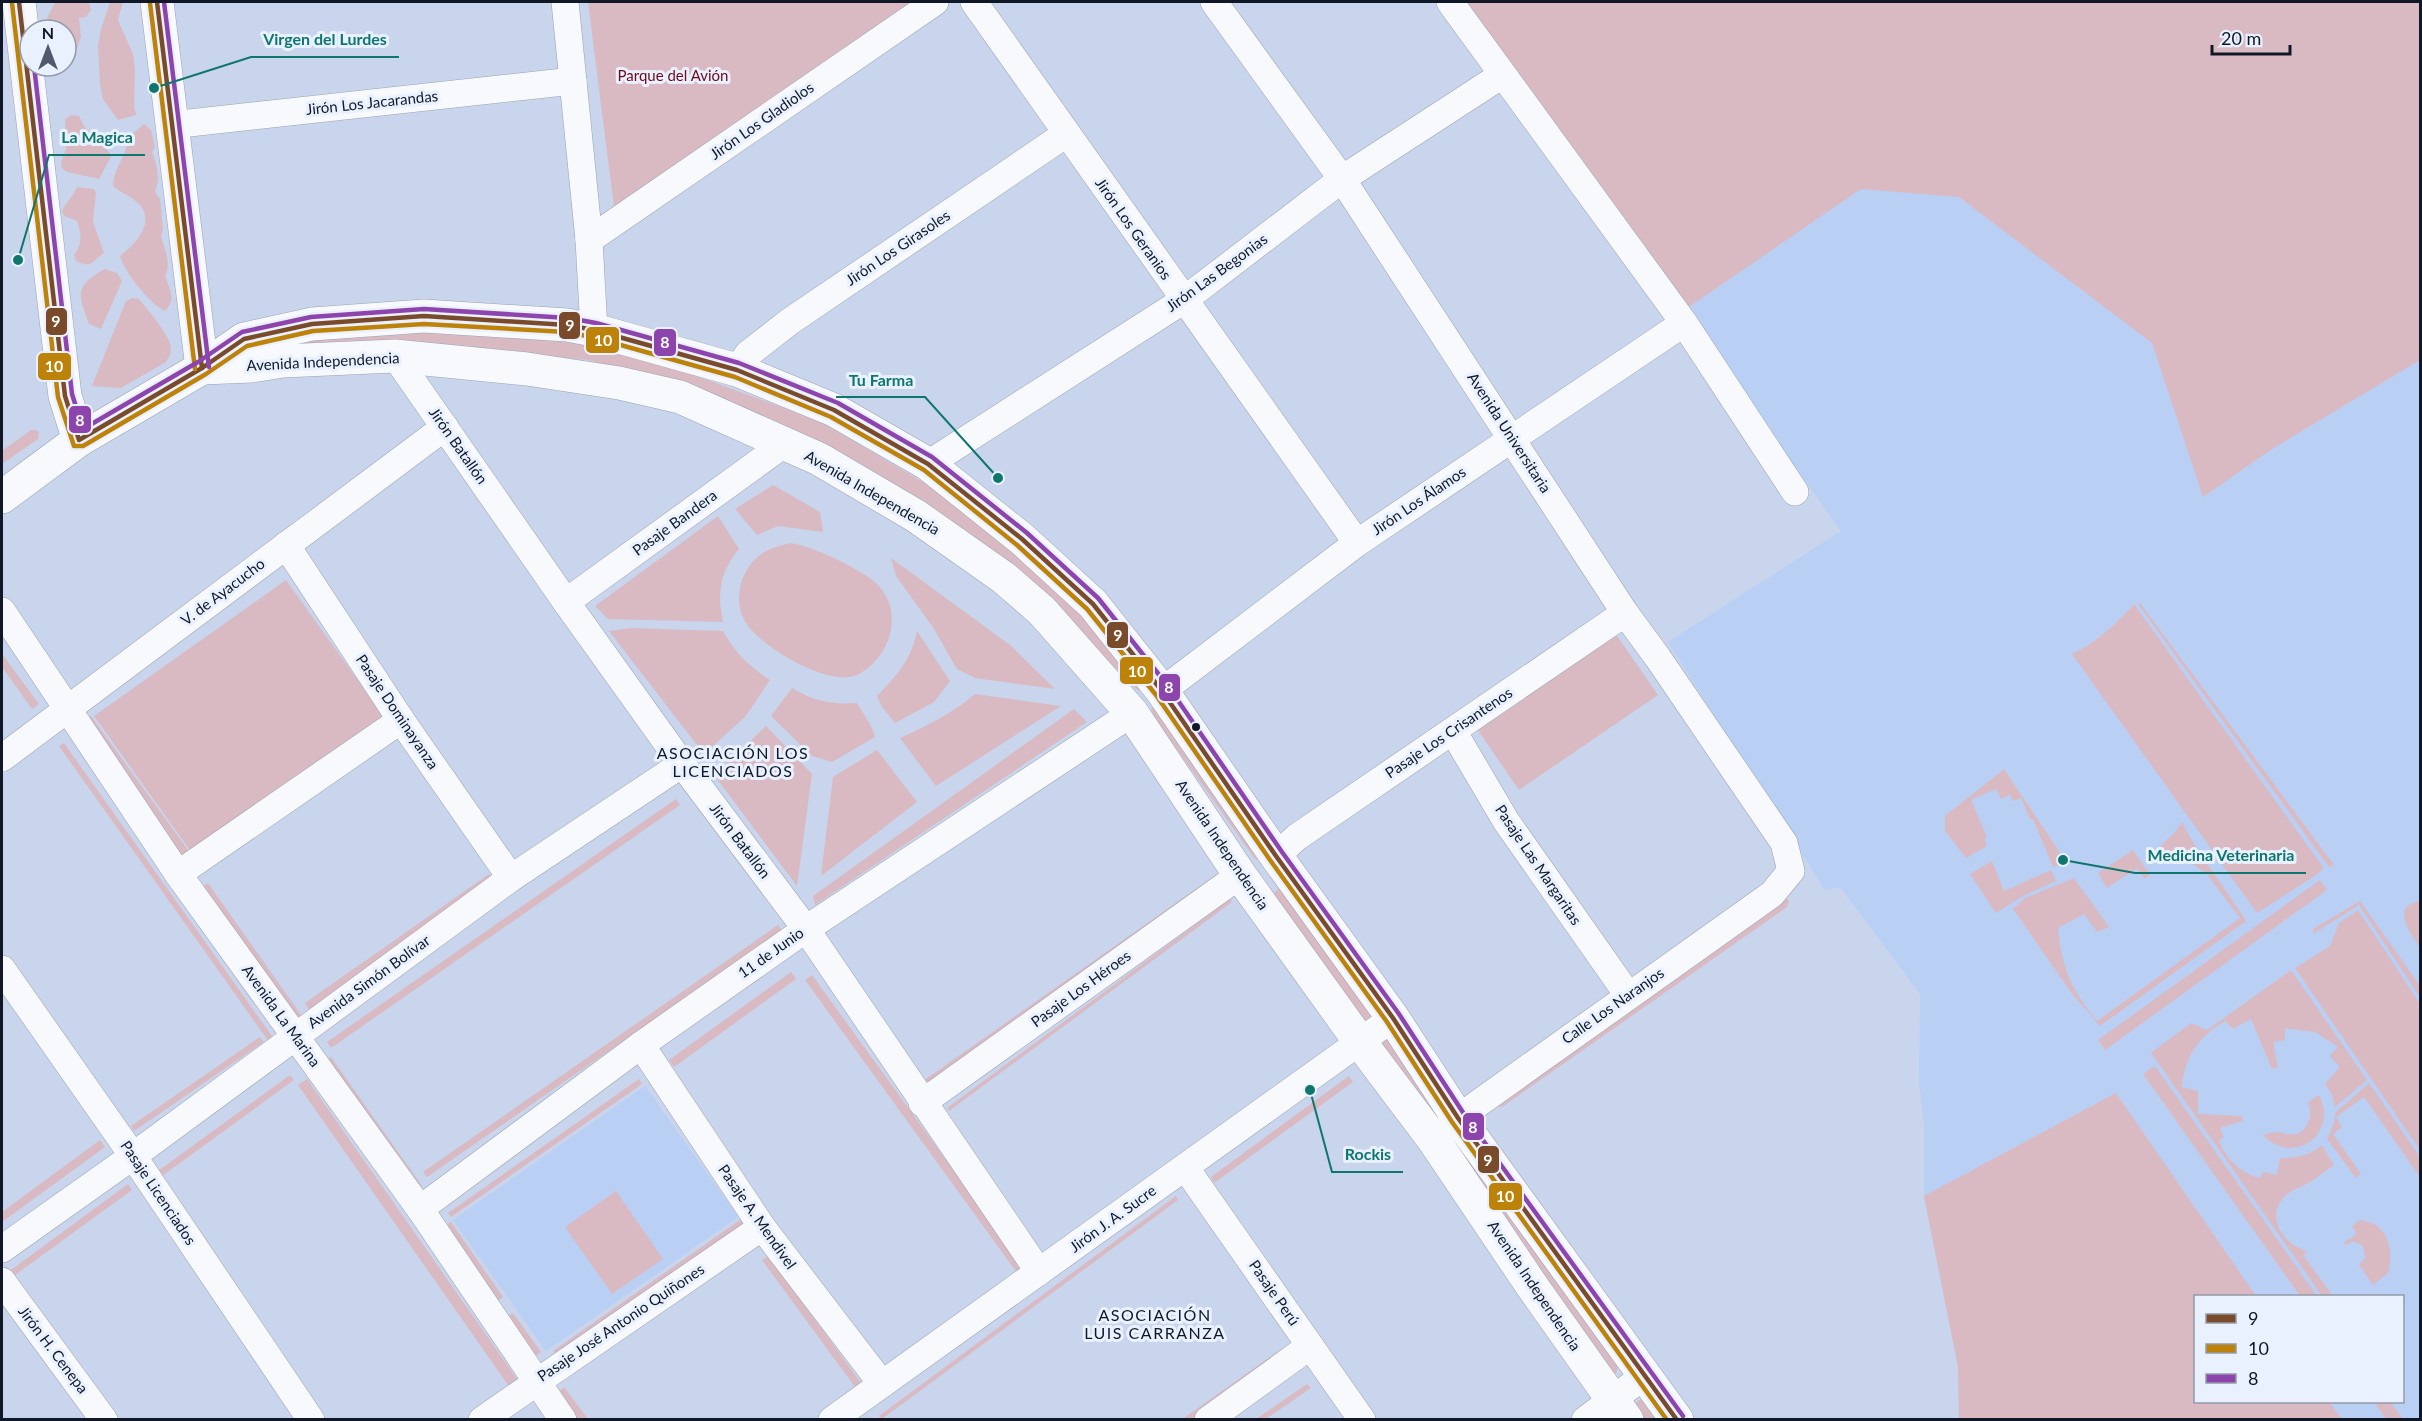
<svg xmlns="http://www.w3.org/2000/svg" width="2422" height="1421" font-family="Lato,sans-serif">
  <rect width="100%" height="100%" fill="#c8d5ec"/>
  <g fill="#bacff4" fill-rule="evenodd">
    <path d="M1462 2H2420V1419H1959L1958 1367 1924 1196V1125L1919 1082 1920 994 1840 887 1825 890 1668 642 1841 531ZM2196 1296H2402V1402H2196Z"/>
    <polygon points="645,1086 738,1217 546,1351 453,1220"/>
  </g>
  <g fill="#d9bac3">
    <path d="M55 2H89L91 10 86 17 79 18 81 37 74 57 66 60V30H48C44 17 51 13 55 2Z"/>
    <polygon points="110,2 123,2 118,20 133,54 135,69 134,106 136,115 118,120 103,99 100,84 98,46 101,29"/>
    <polygon points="588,2 918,2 614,207"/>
    <polygon points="1462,2 2420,2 2420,360 2272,449 2203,497 2152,343 1959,197 1861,189 1680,313"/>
    <polygon points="71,115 79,116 84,126 109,152 111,157 99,179 67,172 62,168 61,163 66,149 65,119"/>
    <path d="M144 124 151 130 155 147 152 152C158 168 160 177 155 192L160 199 163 230 161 236C164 248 172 264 165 276 169 288 177 299 165 311 150 304 125 273 120 256 137 243 160 218 133 199 127 194 119 192 113 186 113 169 127 156 128 138Z"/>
    <path d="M77 187 94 189 96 193 93 222 104 253C91 261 93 269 76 261L74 255C82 245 82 233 77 221L64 216 62 211C66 202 73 197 77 187Z"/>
    <path d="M105 269 117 273 122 281 101 329 89 324C78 293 74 286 105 269Z"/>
    <path d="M132 298 139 299C147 309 170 335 171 348 171 354 169 357 166 362L121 388 92 386 126 301Z"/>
    <polygon points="355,328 589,342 656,361 819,421 935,489 1040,564 1146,693 1136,689 1070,622 655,379 588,360 501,352 287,346"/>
    <polygon points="31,430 35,430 39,432 38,439 2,464 2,451"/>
    <polygon points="773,485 820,512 823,532 778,526 757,535 735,509"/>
    <path d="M718 516 739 549C720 572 717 592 723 622L608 619 595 606Z"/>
    <path d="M790 543C810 545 861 569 876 583 906 611 890 659 857 675 829 688 758 646 744 620 733 598 741 569 760 555 769 548 780 546 790 543Z"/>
    <polygon points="891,558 1010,645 1055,689 975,678 957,669 934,629 896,576"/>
    <polygon points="286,580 389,724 197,860 94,716"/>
    <polygon points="2140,603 2334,865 2329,867 2138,604"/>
    <path d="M2134 604 2323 867 2322 870 2316 875 2257 913 2072 654C2098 642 2115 624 2134 604Z"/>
    <path d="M631 628 723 631C735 653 749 666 770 680L745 717 704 754 609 631Z"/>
    <polygon points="1613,630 1658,695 1519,790 1475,726"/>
    <path d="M917 631 950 681 934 702 895 723 882 707 877 696C896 677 912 658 917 631Z"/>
    <polygon points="2,654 39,704 32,709 2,667"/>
    <path d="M792 688C813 701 833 705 857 703L871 726 875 737 832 762 812 756 771 716Z"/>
    <path d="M975 694 1061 706 936 786 900 738C927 726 953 713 975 694Z"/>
    <polygon points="1153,705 1263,860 1255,859 1151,713"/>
    <polygon points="1074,709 1087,722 815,905 813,896"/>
    <polygon points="91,716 196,861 188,866 84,722"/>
    <polygon points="766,726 812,774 797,886 714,775"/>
    <polygon points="64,743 274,1039 269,1042 59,746"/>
    <polygon points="877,750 917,802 821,876 833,777"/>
    <polygon points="2004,769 2067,863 2053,867 2033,819 2030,819 2021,798 2013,801 2010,795 2001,799 1996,789 1971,800 1987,837 1984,839 1987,846 1966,858 1945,831 1945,816"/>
    <polygon points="676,799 680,805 331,1048 327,1042"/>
    <path d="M2182 822C2200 858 2225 887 2246 921L2100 1026 2073 995 2013 909 2025 898 2074 878 2109 927 2097 932 2084 914 2058 928C2062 969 2071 989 2097 1021L2240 918 2206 873 2194 865 2181 848 2160 863 2152 854 2175 832Z"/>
    <polygon points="2133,850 2150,875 2145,879 2137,868 2107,888 2098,873"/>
    <polygon points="1992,861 2004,891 2051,870 2056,881 2023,896 1996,913 1970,874"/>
    <polygon points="489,874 494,881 309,1010 305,1003"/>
    <polygon points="1217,874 1222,881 928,1088 923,1081"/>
    <polygon points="2320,880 2327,890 2105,1050 2098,1040"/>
    <polygon points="208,883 304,1019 299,1023 202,887"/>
    <polygon points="1280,887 1373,1018 1366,1021 1362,1020 1274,897 1274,893"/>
    <polygon points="1785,897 1789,901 1787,907 1502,1107 1497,1106"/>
    <polygon points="1230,899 1232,902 949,1111 947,1108"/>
    <polygon points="2360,901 2420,986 2420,997 2359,905 2313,934 2313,929"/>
    <path d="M2420 901V947C2410 933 2390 906 2420 901Z"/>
    <polygon points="2358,910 2420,1004 2420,1150 2295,968 2330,946 2339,923"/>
    <polygon points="778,925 782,931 427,1177 423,1172"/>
    <path d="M2291 970 2367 1080 2335 1107 2332 1095 2325 1084 2340 1067 2330 1056 2338 1047 2315 1032 2285 1028V1040L2273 1042 2278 1067 2272 1069 2251 1019 2233 1029 2225 1021C2198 1037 2185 1056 2182 1087L2198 1091V1114L2242 1116 2243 1121 2220 1128 2224 1138 2219 1140C2226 1159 2240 1173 2260 1178L2263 1172 2277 1175 2280 1158C2296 1158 2309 1156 2322 1145L2334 1165C2324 1172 2314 1180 2303 1186 2299 1188 2294 1189 2290 1192 2262 1212 2281 1244 2308 1252L2303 1255 2333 1296H2322L2151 1053 2191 1023 2207 1030Z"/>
    <polygon points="791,972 796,979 674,1067 669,1060"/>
    <polygon points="812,975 1027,1272 1020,1277 805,980"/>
    <polygon points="1384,1033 1449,1117 1440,1126 1380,1047"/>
    <polygon points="260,1037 264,1042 134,1131 131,1126"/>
    <polygon points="331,1057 422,1186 413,1192 322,1063"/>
    <polygon points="2155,1066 2317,1296 2300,1296 2143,1074"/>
    <polygon points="290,1075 294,1080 162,1176 158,1171"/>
    <polygon points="1349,1076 1353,1082 1214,1183 1211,1177"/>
    <polygon points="307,1079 517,1379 508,1385 298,1085"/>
    <polygon points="639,1079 642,1084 451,1217 448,1213"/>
    <polygon points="2369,1083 2420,1157 2420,1177 2364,1097 2336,1117 2342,1127 2333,1134 2361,1174 2356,1178 2327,1139 2334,1123 2335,1113"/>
    <polygon points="2116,1093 2256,1296 2196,1296 2196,1402 2329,1402 2342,1419 1959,1419 1958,1367 1924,1196"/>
    <path d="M2319 1095C2339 1135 2293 1167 2263 1135 2267 1134 2273 1132 2277 1132 2290 1134 2298 1139 2307 1125 2311 1117 2311 1110 2308 1102Z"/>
    <polygon points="1456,1137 1619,1366 1616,1373 1611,1374 1452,1140"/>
    <polygon points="100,1140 105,1147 2,1222 2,1212"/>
    <polygon points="128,1184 132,1190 15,1275 11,1270"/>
    <polygon points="616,1191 663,1259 612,1294 565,1227"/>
    <polygon points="1176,1196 1178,1200 882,1419 879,1416"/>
    <polygon points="740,1220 744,1225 557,1356 553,1351"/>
    <path d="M2360 1220C2389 1224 2393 1248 2389 1272L2373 1285 2359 1265 2365 1258 2363 1246 2354 1241 2346 1245 2344 1242 2357 1234 2352 1226Z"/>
    <polygon points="451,1222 503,1297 496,1302 443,1227"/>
    <polygon points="769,1256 861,1383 855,1387 762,1260"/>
    <polygon points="513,1313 541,1352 534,1357 506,1317"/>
    <polygon points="1281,1349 1286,1355 1195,1419 1181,1420"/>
    <polygon points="1307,1384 1311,1388 1266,1419 1256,1419"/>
    <polygon points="564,1387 588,1419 578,1419 559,1392"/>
    <polygon points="1639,1400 1644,1400 1660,1419 1640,1419 1633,1406"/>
    <polygon points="2374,1402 2390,1402 2403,1419 2386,1419"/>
  </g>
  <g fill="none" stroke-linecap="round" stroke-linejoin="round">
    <g stroke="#99a3b4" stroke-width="28">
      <g id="street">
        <polyline points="565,2 589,240 594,330"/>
        <polyline points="974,2 1357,543"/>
        <polyline points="1214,2 1342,179 1625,613 1658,658 1784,843 1791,871 1772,894 1476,1105 1443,1131"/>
        <polyline points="1450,2 1684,323 1795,492"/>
        <polyline points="171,125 573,81"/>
        <polyline points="589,240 935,2"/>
        <polyline points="395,356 566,602 682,764 806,929 1039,1272"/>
        <polyline points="737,370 748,354 789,322 1066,134"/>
        <polyline points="928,464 1184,300 1342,179 1502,75"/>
        <polyline points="286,545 401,720 511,878"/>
        <polyline points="566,602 784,444"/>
        <polyline points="2,611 178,874 420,1209 563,1420"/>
        <polyline points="1162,691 1357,543 1684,323"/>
        <polyline points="1453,731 1506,821 1628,995"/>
        <polyline points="2,758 445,427"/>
        <polyline points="1276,856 1297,837 1625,613"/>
        <polyline points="178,874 401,720"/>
        <polyline points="2,969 133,1156 311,1420"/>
        <polyline points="641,1045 762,1227 882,1384"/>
        <polyline points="922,1103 1240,875"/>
        <polyline points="1185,1167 1362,1420"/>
        <polyline points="420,1209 641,1045 806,929 1132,713"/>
        <polyline points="2,1249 133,1156 511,878 682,764"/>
        <polyline points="2,1281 104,1420"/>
        <polyline points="482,1420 762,1227"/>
        <polyline points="832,1420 1393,1018"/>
        <polyline points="1208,1420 1310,1346"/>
        <polyline points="1585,1420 1644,1376"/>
      </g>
    </g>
    <g stroke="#99a3b4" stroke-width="34">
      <g id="secondary">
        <polyline points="202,368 244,339 312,324 424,316 567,325 594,330 737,370 834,410 928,464 1022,539 1093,604 1162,691 1276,856 1393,1018 1458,1118 1677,1420"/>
        <polyline points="202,368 252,366 283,361 395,356 527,369 619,383 680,397 819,459 916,516 1004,578 1042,611 1132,713 1240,875 1360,1042 1433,1139 1532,1286 1627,1420"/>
      </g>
    </g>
    <g stroke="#99a3b4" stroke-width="34">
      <g id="highway">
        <polyline points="19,2 65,396 79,440"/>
        <polyline points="2,497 79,440 202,368 157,2"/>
      </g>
    </g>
    <use href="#street" stroke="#f7f9fc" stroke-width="27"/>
    <use href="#secondary" stroke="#f7f9fc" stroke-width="33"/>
    <use href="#highway" stroke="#f7f9fc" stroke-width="33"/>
    <g stroke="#eaf1fe" stroke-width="9">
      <g id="bus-1">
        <polyline points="19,2 65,396 79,440 202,368 244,339 312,324 424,316 567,325 594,330 737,370 834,410 928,464 1022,539 1093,604 1162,691 1276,856 1393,1018 1458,1118 1677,1420"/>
        <polyline points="157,2 202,368"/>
      </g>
    </g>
    <g stroke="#eaf1fe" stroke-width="9">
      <g id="bus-2">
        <polyline points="12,3 58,397 74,446 83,446 206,374 247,346 313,331 424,324 566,332 592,337 735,377 831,417 924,470 1017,545 1087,609 1156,695 1270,860 1387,1022 1452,1122 1667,1420"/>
        <polyline points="150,3 195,369"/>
      </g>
    </g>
    <g stroke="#eaf1fe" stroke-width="9">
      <g id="bus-3">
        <polyline points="164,2 209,367"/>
        <polyline points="34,66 72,394 83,429 198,362 242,332 311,317 424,309 568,318 596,323 739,363 838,403 932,457 1027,533 1098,598 1168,686 1282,852 1399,1014 1464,1114 1683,1416"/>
      </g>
    </g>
    <use href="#bus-1" stroke="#7a4b2a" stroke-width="4.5"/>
    <use href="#bus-2" stroke="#bd820a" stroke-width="4.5"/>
    <use href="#bus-3" stroke="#8e44ad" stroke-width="4.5"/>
  </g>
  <circle fill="#101827" stroke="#eaf1fe" stroke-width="2" cx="1196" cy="727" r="5"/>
  <g text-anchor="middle" stroke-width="6" stroke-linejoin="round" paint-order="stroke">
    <g font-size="15" fill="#6f0a18" stroke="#eaf1fe">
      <text x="673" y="81">Parque del Avión</text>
    </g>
    <g font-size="15" fill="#101827" stroke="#eaf1fe">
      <text transform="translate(372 103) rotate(-6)" y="5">Jirón Los Jacarandas</text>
      <text transform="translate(762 121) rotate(-35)" y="5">Jirón Los Gladiolos</text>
      <text transform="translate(1133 229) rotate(55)" y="5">Jirón Los Geranios</text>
      <text transform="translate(898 248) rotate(-34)" y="5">Jirón Los Girasoles</text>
      <text transform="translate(1217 273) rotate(-36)" y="5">Jirón Las Begonias</text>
      <text transform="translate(323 362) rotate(-3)" y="5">Avenida Independencia</text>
      <text transform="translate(1509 433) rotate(57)" y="5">Avenida Universitaria</text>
      <text transform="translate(458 446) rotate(55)" y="5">Jirón Batallón</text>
      <text transform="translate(872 493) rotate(30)" y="5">Avenida Independencia</text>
      <text transform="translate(1419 501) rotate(-34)" y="5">Jirón Los Álamos</text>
      <text transform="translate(675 523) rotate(-36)" y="5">Pasaje Bandera</text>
      <text transform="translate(223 592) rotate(-37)" y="5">V. de Ayacucho</text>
      <text transform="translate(397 712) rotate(56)" y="5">Pasaje Dominayanza</text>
      <text transform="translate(1449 733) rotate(-34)" y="5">Pasaje Los Crisantenos</text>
      <text transform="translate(740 841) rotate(53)" y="5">Jirón Batallón</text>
      <text transform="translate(1222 845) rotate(56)" y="5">Avenida Independencia</text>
      <text transform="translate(1538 865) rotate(56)" y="5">Pasaje Las Margaritas</text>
      <text transform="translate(771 953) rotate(-35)" y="5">11 de Junio</text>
      <text transform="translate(369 982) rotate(-36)" y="5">Avenida Simón Bolívar</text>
      <text transform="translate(1081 989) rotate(-36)" y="5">Pasaje Los Héroes</text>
      <text transform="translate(1613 1006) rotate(-35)" y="5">Calle Los Naranjos</text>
      <text transform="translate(281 1016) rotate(54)" y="5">Avenida La Marina</text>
      <text transform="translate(158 1193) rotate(56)" y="5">Pasaje Licenciados</text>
      <text transform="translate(757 1217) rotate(55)" y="5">Pasaje A. Mendivel</text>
      <text transform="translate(1113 1219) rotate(-36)" y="5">Jirón J. A. Sucre</text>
      <text transform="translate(1534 1286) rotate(56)" y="5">Avenida Independencia</text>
      <text transform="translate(1274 1293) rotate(55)" y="5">Pasaje Perú</text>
      <text transform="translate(621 1323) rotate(-34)" y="5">Pasaje José Antonio Quiñones</text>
      <text transform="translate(53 1350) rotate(53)" y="5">Jirón H. Cenepa</text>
    </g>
    <g font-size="16" letter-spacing="1.5" fill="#101827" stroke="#eaf1fe">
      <text x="733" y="759">ASOCIACIÓN LOS<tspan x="733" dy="18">LICENCIADOS</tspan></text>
      <text x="1155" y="1321">ASOCIACIÓN<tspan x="1155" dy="18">LUIS CARRANZA</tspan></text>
    </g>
  </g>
  <path fill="none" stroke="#0f766e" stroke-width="2" d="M154 88L251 57H399M18 260L49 155H145M998 478L925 397H836M2063 860L2135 873H2306M1310 1090L1332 1172H1403"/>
  <g fill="#0f766e" stroke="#eaf1fe" stroke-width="2">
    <circle cx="154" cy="88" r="6"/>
    <circle cx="18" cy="260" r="6"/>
    <circle cx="998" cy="478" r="6"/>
    <circle cx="2063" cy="860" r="6"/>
    <circle cx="1310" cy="1090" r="6"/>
  </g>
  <g font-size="16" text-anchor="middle" font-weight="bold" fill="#0f766e" stroke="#eaf1fe" stroke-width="6" stroke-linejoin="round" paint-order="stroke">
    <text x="325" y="45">Virgen del Lurdes</text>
    <text x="97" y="143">La Magica</text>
    <text x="881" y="386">Tu Farma</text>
    <text x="2221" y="861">Medicina Veterinaria</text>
    <text x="1368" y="1160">Rockis</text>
  </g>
  <g stroke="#eaf1fe" stroke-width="2">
    <rect x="45" y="307" width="23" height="29" rx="6" fill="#7a4b2a"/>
    <rect x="558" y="311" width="23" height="29" rx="6" fill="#7a4b2a"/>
    <rect x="585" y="326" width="35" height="28" rx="6" fill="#bd820a"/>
    <rect x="653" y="328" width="24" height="29" rx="6" fill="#8e44ad"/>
    <rect x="37" y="352" width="35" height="29" rx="6" fill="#bd820a"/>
    <rect x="68" y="405" width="24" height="29" rx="6" fill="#8e44ad"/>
    <rect x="1106" y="621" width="23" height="28" rx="6" fill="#7a4b2a"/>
    <rect x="1119" y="656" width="35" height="29" rx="6" fill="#bd820a"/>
    <rect x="1158" y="673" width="23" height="29" rx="6" fill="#8e44ad"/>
    <rect x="1462" y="1112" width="23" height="29" rx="6" fill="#8e44ad"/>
    <rect x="1477" y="1145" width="23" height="29" rx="6" fill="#7a4b2a"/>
    <rect x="1488" y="1182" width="35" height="29" rx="6" fill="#bd820a"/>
  </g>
  <g font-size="16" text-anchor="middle" font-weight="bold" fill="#fff">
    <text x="56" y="327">9</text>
    <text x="570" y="331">9</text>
    <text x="603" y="346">10</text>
    <text x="665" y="348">8</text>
    <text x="54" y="372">10</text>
    <text x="80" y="426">8</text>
    <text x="1118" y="641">9</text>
    <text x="1137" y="677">10</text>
    <text x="1169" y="693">8</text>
    <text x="1473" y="1133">8</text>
    <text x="1488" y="1166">9</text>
    <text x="1505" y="1202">10</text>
  </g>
  <rect width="2422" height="1421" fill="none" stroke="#101827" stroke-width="6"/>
  <rect x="2194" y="1295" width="210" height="108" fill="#eaf1fe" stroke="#939aa8" stroke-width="1.5"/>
  <rect x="2206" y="1314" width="30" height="9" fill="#7a4b2a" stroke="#939aa8" stroke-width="1.5"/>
  <text x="2248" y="1325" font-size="18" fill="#101827">9</text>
  <rect x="2206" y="1344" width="30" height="9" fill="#bd820a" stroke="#939aa8" stroke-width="1.5"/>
  <text x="2248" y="1355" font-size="18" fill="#101827">10</text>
  <rect x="2206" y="1374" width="30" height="9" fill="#8e44ad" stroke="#939aa8" stroke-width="1.5"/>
  <text x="2248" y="1385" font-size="18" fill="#101827">8</text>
  <g transform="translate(48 48)"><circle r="28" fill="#eaf1fe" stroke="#939aa8" stroke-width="1.5"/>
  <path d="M0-4.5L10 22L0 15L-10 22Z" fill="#505a6c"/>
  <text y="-9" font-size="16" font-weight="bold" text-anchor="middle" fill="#101827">N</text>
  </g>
  <path d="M2212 45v9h78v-9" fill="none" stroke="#101827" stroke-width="3"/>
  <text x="2221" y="45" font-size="18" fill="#101827" stroke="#eaf1fe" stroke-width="4.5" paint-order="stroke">20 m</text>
</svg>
